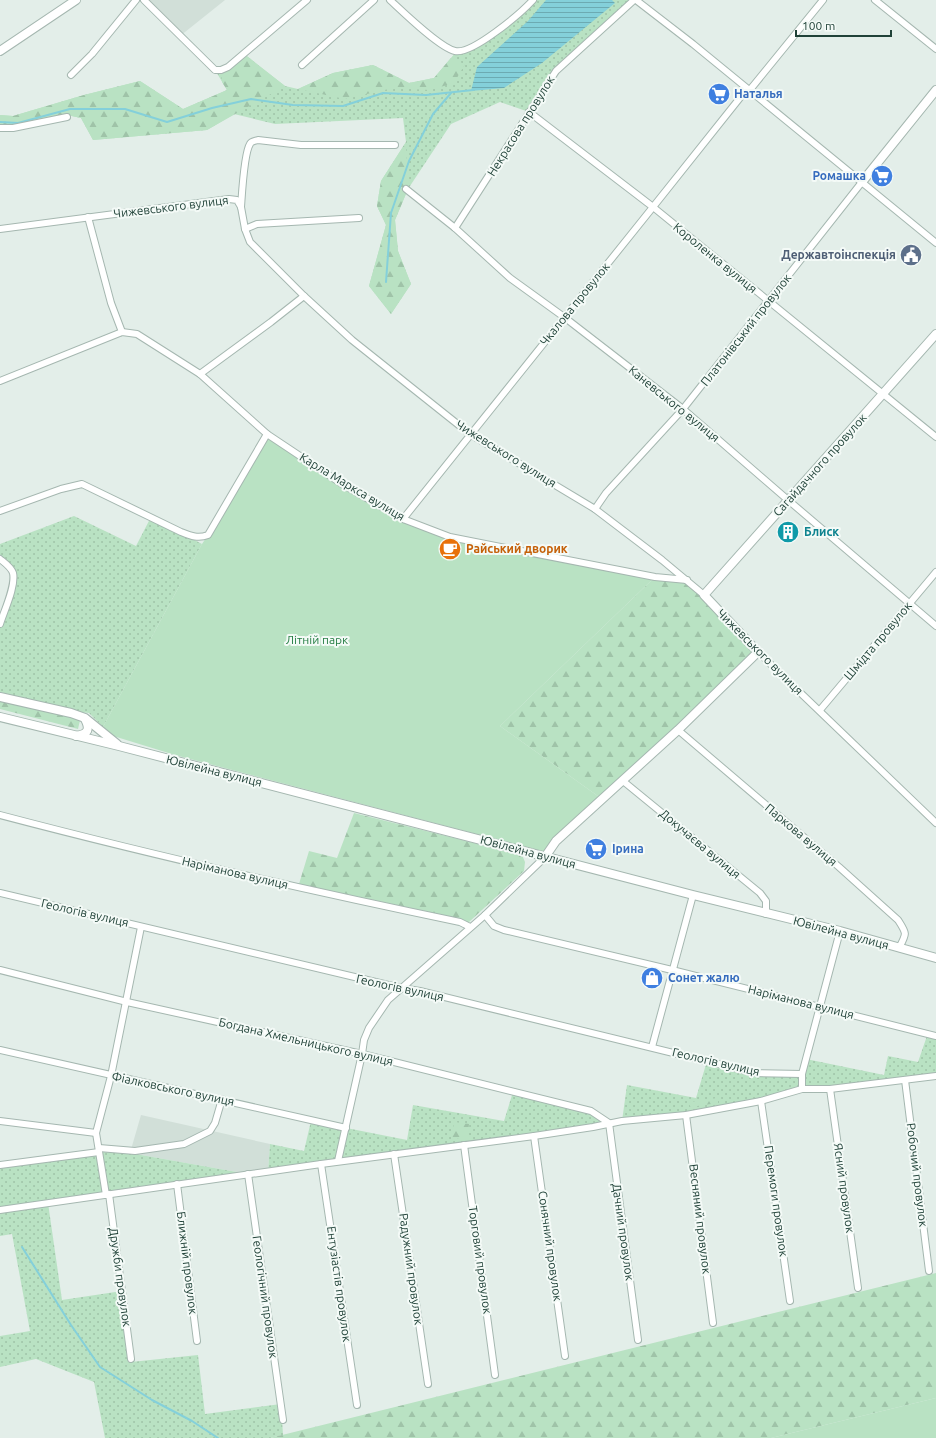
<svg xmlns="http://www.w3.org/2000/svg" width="936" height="1438" font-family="Ubuntu,sans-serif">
  <defs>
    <pattern id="grass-dots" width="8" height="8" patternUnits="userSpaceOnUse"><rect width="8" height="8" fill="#b9e2c3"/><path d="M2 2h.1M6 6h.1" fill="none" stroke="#9fc3a8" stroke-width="1.8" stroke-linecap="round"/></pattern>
    <pattern id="forest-firs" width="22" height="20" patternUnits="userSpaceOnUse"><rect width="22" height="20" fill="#b9e2c3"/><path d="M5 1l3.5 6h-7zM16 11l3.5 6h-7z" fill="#9fc3a8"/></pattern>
    <pattern id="water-rules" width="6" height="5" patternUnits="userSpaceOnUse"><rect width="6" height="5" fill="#84d0da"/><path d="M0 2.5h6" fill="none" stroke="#6caab2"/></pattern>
  </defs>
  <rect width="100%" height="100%" fill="#e3eee9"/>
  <g fill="#d1dfd8">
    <polygon points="144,0 225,0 180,36"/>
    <polygon points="141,1115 270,1144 268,1172 248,1174 130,1153"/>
  </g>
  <g fill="url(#grass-dots)">
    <polygon points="533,0 634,0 556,71 529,112 500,102 451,124 408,189 395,220 398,251 411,284 391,314 369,286 386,225 377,206 381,181 406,142 403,118 275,124 234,114 207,130 93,140 81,118 67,115 13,128 0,115 13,116 84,95 140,81 183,109 227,90 215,70 221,70 243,53 285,86 298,89 333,73 373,65 409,83 434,78 456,52 469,49"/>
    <polygon points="74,516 136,546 151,517 202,544 103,727 89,713 72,711 0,692 0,624 13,573 0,559 0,544"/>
    <polygon points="928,1033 936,1036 936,1076 802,1089 761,1101 622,1121 627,1085 696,1098 707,1061 755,1073 802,1074 806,1059 884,1075 888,1056 918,1062"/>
    <polygon points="513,1092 591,1111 609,1123 268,1172 270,1144 304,1151 311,1121 407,1140 413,1105 504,1121"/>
    <polygon points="99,1152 130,1153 248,1174 48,1203 62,1300 122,1291 131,1362 198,1355 205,1414 281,1404 283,1435 270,1438 105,1438 94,1382 36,1359 0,1367 0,1336 30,1331 12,1234 0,1236 0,1165"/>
  </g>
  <g fill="url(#forest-firs)">
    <polygon points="243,53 285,86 207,130 93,140 81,118 67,115 0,128 0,115 13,116 84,95 140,81 183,109 227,90 222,82 221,70"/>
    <polygon points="450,59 465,64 454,83 430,90 393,88 345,99 298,89 333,73 373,65 409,83 434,78"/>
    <polygon points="406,142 408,189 395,220 398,251 411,284 391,314 369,286 386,225 377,206 381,181"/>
    <polygon points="655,577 687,580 758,652 602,799 500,726"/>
    <polygon points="0,697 81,716 78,729 0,709"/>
    <polygon points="354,813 522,855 525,862 524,871 468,923 462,919 299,884 309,851 337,858"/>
    <polygon points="718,1098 718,1103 690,1107 690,1102"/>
    <polygon points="454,1122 469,1124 467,1140 452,1138"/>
    <polygon points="936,1273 936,1398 771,1438 270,1438"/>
  </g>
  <g fill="#b9e2c3">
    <polygon points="267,434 403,519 450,537 655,577 500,726 602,799 549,853 175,755 110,735 103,727 202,544 208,535"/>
    <polygon points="936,1398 936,1438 771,1438"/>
  </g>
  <polygon fill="url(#water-rules)" points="546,0 612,0 615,3 542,63 504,88 471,91 477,67 528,21"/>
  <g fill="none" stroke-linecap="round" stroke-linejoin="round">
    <g stroke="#84d0da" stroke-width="2">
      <polyline points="0,122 18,123 70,109 125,109 167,122 212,108 251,99 293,105 343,106 383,93 426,95 473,90"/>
      <polyline points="386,282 391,213 409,161 433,114 451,93"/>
      <polyline points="22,1247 71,1325 100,1367 152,1400 192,1421 218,1438"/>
    </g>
    <g stroke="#a5b7b0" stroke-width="8">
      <g id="minor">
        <polyline points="144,0 215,70 221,70 228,67 307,0"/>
        <path d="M390 0C403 12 440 48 455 51 472 55 521 13 533 0"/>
        <polyline points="636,0 693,44 936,243"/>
        <polyline points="875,0 936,49"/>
        <polyline points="302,65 374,0"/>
        <polyline points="71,75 92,54 136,0"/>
        <polyline points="749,91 823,0"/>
        <polyline points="529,112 653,207 936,437"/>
        <polyline points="0,128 13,128 67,117"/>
        <polyline points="406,189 455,228 510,278 564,317 683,409 788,500 936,626"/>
        <path d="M241 207C242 194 244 153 250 144 251 141 255 141 258 140L301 145H395"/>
        <polyline points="88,217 111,303 122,332"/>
        <polyline points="455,228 556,71 634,0"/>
        <polyline points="0,229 229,199 237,200 241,207 245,229 250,242 304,296 352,340 470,434 595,509 662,560 704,595"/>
        <polyline points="245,229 257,224 359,218"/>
        <polyline points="200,374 271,322 304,296"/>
        <polyline points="0,381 122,332 137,334 200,374 267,434 342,484 403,519 450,537 655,577 687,580"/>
        <polyline points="595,509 606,493 683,409 862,182"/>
        <path d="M0 511 61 489 82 484 181 532C191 536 198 539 208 535L267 434"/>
        <polyline points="403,519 653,207 747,89"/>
        <path d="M0 559C5 563 11 567 13 573 16 586 4 611 0 624"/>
        <polyline points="758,652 936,823"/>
        <polyline points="820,710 936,572"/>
        <path d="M678 730 839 867 898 920C907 934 907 933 899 948"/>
        <polyline points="623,781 760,893 766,901 766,914"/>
        <path d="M0 815C152 855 306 890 460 922L470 927"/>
        <polyline points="0,893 401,988 420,991 755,1073 802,1074"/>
        <polyline points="485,915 494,926 504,930 672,970 936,1036"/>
        <polyline points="0,970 127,1002 362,1054 591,1111 609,1123 638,1340"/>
        <polyline points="652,1047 693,895"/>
        <polyline points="0,1050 346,1128"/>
        <polyline points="905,1080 929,1271"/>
        <polyline points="802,1089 802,1074 840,931"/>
        <polyline points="830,1089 858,1288"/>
        <polyline points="761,1101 790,1301"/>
        <polyline points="686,1115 713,1323"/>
        <polyline points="0,1121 96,1133"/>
        <polyline points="534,1136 565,1356"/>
        <polyline points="464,1145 495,1375"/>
        <polyline points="99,1148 135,1151 184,1144 210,1131 215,1123 222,1099"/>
        <polyline points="394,1154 428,1384"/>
        <polyline points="338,1161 362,1054 364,1040 369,1028 388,1000 485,915 545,857"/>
        <polyline points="321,1164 357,1405"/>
        <polyline points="0,1165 99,1152"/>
        <polyline points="248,1174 283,1420"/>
        <polyline points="177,1184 197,1341"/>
        <polyline points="109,1194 131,1359"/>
        <polyline points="106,1195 96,1133 111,1076 141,927"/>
        <polyline points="0,1210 321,1164 534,1136 593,1127 622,1121 686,1115 761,1101 802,1089 830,1089 936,1076"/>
      </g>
    </g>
    <g stroke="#a5b7b0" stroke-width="10">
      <g id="tertiary">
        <polyline points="0,51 76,0"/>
        <polyline points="862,182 936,90"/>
        <polyline points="0,697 71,713 85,718 117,744"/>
        <polyline points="0,717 119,746 693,895 840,931 936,958"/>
        <path d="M76 736C89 734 90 729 85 719"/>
        <polyline points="545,857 556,841 678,730 758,652 704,595 936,334"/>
      </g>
    </g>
    <use href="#minor" stroke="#fff" stroke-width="6"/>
    <use href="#tertiary" stroke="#fff" stroke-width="8"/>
  </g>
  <defs>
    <g id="supermarket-disc" transform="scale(1.15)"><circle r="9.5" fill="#3f7fe0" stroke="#f4faf7"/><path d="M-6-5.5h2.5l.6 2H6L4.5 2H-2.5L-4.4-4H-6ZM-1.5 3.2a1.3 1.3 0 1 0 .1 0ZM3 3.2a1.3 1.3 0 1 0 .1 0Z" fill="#fff"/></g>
    <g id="civic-disc" transform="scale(1.15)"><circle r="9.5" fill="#5c6f8a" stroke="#f4faf7"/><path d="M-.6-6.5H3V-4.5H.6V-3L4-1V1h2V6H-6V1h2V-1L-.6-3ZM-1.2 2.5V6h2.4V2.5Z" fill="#fff"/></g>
    <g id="building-disc" transform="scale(1.15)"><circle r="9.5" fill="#0f9aa8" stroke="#f4faf7"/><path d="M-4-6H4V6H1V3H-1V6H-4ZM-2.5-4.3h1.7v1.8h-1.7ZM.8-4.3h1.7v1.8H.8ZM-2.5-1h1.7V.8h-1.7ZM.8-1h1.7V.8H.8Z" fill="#fff"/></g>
    <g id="cafe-disc" transform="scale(1.15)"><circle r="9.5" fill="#e8710a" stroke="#f4faf7"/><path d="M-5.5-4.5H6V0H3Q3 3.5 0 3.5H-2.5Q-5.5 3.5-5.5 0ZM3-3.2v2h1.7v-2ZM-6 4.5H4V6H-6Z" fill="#fff"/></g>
    <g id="shop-disc" transform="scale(1.15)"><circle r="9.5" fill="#3f7fe0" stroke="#f4faf7"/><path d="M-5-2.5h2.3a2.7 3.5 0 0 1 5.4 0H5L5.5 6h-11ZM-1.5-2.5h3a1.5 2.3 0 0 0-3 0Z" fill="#fff"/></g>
  </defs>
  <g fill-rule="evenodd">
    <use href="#supermarket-disc" x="719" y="94"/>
    <use href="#supermarket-disc" x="882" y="176"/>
    <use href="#civic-disc" x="911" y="255"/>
    <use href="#building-disc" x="788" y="532"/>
    <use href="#cafe-disc" x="450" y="549"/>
    <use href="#supermarket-disc" x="596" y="849"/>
    <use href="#shop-disc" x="652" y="978"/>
  </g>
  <g text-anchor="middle" stroke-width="4" stroke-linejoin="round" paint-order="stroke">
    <g font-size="12" font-weight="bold" fill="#366cbe" stroke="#f4faf7" text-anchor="start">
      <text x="734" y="98">Наталья</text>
      <text x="866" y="180" text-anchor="end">Ромашка</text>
      <text x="612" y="853">Ірина</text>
      <text x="668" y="982">Сонет жалю</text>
    </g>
    <g font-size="12" fill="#204238" stroke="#f4faf7">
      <text transform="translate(521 126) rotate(-58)" y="4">Некрасова провулок</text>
      <text transform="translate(171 207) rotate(-7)" y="4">Чижевського вулиця</text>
      <text transform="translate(715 258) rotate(39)" y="4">Короленка вулиця</text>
      <text transform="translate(575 304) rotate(-51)" y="4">Чкалова провулок</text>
      <text transform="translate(746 330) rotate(-52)" y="4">Платонівський провулок</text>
      <text transform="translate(674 404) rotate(39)" y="4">Каневського вулиця</text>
      <text transform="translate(506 454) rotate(32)" y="4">Чижевського вулиця</text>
      <text transform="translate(820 465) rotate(-48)" y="4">Сагайдачного провулок</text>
      <text transform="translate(352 487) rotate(31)" y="4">Карла Маркса вулиця</text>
      <text transform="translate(878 641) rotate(-50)" y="4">Шмідта провулок</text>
      <text transform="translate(760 652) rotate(45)" y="4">Чижевського вулиця</text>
      <text transform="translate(214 771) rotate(14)" y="4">Ювілейна вулиця</text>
      <text transform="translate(801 835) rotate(40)" y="4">Паркова вулиця</text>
      <text transform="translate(700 844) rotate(40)" y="4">Докучаєва вулиця</text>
      <text transform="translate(528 852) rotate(15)" y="4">Ювілейна вулиця</text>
      <text transform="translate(235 873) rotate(13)" y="4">Наріманова вулиця</text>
      <text transform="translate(85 913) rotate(13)" y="4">Геологів вулиця</text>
      <text transform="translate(841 933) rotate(15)" y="4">Ювілейна вулиця</text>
      <text transform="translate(400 988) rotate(12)" y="4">Геологів вулиця</text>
      <text transform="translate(801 1002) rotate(14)" y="4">Наріманова вулиця</text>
      <text transform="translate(306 1042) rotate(13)" y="4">Богдана Хмельницького вулиця</text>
      <text transform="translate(716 1062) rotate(13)" y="4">Геологів вулиця</text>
      <text transform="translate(173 1089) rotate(12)" y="4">Фіалковського вулиця</text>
      <text transform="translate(917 1175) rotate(83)" y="4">Робочий провулок</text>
      <text transform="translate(844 1188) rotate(82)" y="4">Ясний провулок</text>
      <text transform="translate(776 1201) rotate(82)" y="4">Перемоги провулок</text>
      <text transform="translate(700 1219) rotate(83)" y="4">Весняний провулок</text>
      <text transform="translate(623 1232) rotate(82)" y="4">Дачний провулок</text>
      <text transform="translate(550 1246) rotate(82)" y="4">Сонячний провулок</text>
      <text transform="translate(480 1260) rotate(82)" y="4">Торговий провулок</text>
      <text transform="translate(187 1263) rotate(83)" y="4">Ближній провулок</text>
      <text transform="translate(411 1269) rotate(82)" y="4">Радужний провулок</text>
      <text transform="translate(120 1277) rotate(82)" y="4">Дружби провулок</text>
      <text transform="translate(339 1284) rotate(82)" y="4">Ентузіастів провулок</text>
      <text transform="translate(265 1297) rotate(82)" y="4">Геологічний провулок</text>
    </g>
    <g font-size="12" font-weight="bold" fill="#4e5e75" stroke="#f4faf7" text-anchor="end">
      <text x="896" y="259">Державтоінспекція</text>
    </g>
    <g font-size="12" font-weight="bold" fill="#0d838f" stroke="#f4faf7" text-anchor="start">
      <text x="804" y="536">Блиск</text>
    </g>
    <g font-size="12" font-weight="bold" fill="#c56008" stroke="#f4faf7" text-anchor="start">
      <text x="466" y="553">Райський дворик</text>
    </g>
    <g font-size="12" fill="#257e44" stroke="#f4faf7">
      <text x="317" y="644">Літній парк</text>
    </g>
  </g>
  <path d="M796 30v6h95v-6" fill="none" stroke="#204238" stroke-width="2"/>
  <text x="802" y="30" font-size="12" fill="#204238" stroke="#f4faf7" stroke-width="3" paint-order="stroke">100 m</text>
</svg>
